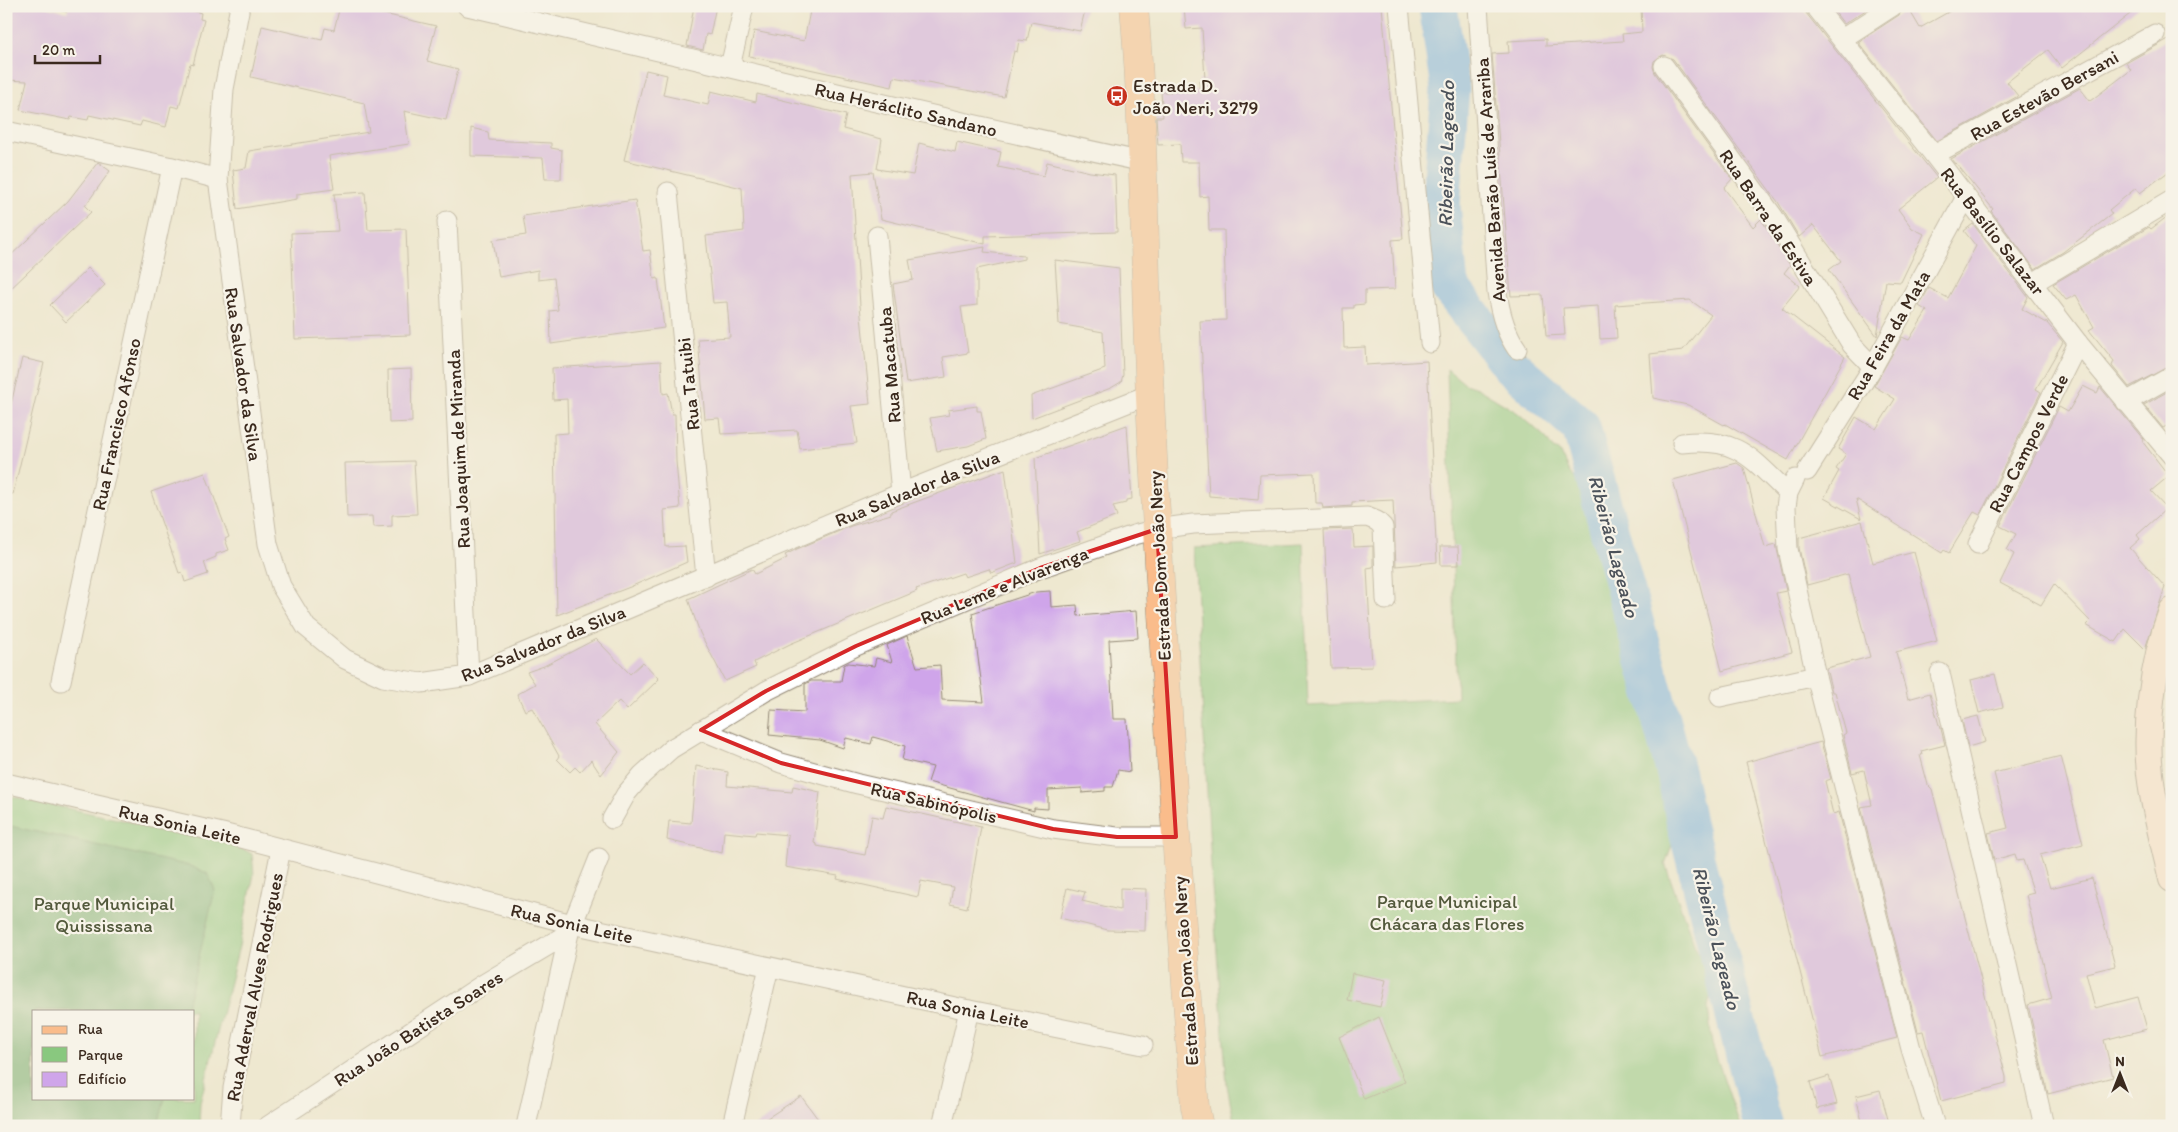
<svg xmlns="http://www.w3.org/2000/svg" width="2178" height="1132" font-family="Itim,sans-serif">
  <rect width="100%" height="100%" fill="#f7f3e8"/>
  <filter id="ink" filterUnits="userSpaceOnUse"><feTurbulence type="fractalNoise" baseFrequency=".02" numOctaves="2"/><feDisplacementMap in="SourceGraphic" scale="10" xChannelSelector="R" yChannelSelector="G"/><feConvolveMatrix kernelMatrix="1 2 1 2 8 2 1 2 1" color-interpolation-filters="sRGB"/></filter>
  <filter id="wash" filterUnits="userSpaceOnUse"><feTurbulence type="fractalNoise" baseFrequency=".0096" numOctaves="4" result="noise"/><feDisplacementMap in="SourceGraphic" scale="20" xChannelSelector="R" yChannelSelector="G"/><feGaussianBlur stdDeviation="1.12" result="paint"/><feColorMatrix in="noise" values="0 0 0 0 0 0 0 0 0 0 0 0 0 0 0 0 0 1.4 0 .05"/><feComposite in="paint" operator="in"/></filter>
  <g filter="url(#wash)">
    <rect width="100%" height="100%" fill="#eee8d0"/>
    <g fill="#89c87f" stroke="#62794e" fill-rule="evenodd">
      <polygon points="1447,369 1465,384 1477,388 1518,413 1546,438 1553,449 1559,451 1569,472 1586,490 1595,510 1606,544 1611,585 1621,624 1625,630 1627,639 1626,652 1636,678 1649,731 1673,768 1674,804 1686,824 1673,842 1665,864 1695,947 1709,972 1712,989 1708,1007 1712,1044 1740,1126 1235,1126 1227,1085 1212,886 1194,548 1303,543 1308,706 1457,698"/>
      <path d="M6 795 210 839 237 846 252 854 254 874 239 946 200 1103 199 1126H6ZM34 1011H194V1098H34Z"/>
    </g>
    <polygon fill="#6eac6e" stroke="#546b46" points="6,825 190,866 207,873 215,890 186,1011 34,1011 34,1098 165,1098 158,1126 6,1126"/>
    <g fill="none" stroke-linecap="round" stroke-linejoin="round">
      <polyline stroke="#74b1e6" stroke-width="39" points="1438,6 1450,89 1441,205 1449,286 1511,366 1581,427 1676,774 1686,823 1763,1126"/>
    </g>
    <g id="blocks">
      <g fill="#cfa5ea">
        <polygon points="6,6 42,6 67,12 69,6 192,6 191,10 201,13 200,19 204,20 193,65 190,64 179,108 171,106 166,127 142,121 140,126 89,115 88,120 71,117 70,120 20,110 27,81 6,80"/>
        <polygon points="340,6 349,6 436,26 427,61 458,69 446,120 404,111 409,144 329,156 334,189 297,194 297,199 237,209 233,170 246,168 249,151 369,132 364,103 251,77 262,26 322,40 325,28 334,30"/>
        <polygon points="694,6 716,6 710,35 706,34 703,50 687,46"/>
        <polygon points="811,6 1086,6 1080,31 1031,22 1027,41 1019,40 1017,52 1014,51 1004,97 894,77 892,87 749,56 754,31 804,41"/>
        <polygon points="1184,6 1382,6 1403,239 1392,240 1395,289 1365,290 1365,304 1354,305 1354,308 1343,308 1344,348 1365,347 1366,365 1427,361 1437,562 1396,566 1393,500 1352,502 1352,506 1323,508 1322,503 1315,503 1314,473 1260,475 1258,500 1209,496 1200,321 1226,320 1224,230 1209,230 1208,196 1200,197 1199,162 1181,162 1180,144 1158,145 1156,117 1163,117 1161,92 1200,91 1199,80 1205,80 1202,28 1186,29"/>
        <polygon points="1641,6 1804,6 1806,13 1937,178 1898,209 1912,228 1924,234 1901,282 1886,281 1877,336 1829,270 1841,261 1813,225 1799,237 1778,202 1673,59 1663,55 1654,61 1653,67 1655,73 1732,179 1724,188 1753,227 1761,219 1790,265 1784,273 1800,286 1782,308 1845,357 1788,460 1725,424 1724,425 1688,405 1653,398 1650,354 1683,350 1711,315 1690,300 1615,305 1617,338 1600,339 1598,306 1563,308 1565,335 1546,336 1543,295 1511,296 1492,54 1509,53 1508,41 1546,39 1546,46 1623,41 1622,34 1642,32"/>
        <polygon points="1830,6 1872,6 1844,24"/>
        <polygon points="1904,6 1907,6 1920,28 1959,6 2140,6 2062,68 2048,50 2007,82 2018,96 1937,141 1858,42 1899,15"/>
        <polygon points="2172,37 2172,169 2140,193 2136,188 2109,210 2112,214 2063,252 2035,269 1991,211 1993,209 1956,163 1955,164 1951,159 2080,88 2090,101 2131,70 2126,63"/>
        <polygon points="646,70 667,75 663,95 708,105 711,91 756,102 757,94 846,115 843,129 882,139 877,169 913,175 919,143 955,152 957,142 1001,152 998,167 1044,176 1047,162 1090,172 1115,175 1117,232 985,236 985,244 881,219 873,172 852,174 860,306 870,404 851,406 857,443 800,449 797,430 721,434 719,418 705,419 698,339 730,337 727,302 713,303 706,236 744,231 742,188 624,160"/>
        <polygon points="471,128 488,132 489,140 551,143 551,148 562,150 561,179 545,179 543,158 471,156"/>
        <polygon points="98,162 110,171 85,206 91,212 6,293 6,260 68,201"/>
        <polygon points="365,192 368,230 406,229 410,335 295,339 291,233 338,231 334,194"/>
        <polygon points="635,200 643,251 650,250 654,279 658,278 664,328 551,344 550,311 558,310 554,278 538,280 538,270 499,277 493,240 526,235 523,216"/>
        <polygon points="2172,213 2172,365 2129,387 2112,366 2114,361 2089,330 2094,327 2076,295 2066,300 2053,284 2149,227 2151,229"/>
        <polygon points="1973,224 2028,297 2022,309 2047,323 2063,342 2036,389 2041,392 1980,515 1974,512 1949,553 1944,550 1942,553 1856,499 1861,519 1824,498 1839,471 1836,469 1846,454 1838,449 1856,417 1876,429 1895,399 1874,386 1902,337 1909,340 1927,311 1919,306 1929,288 1948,298 1976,246 1964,231"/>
        <polygon points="985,247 984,252 1024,256 1024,259 977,269 977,305 961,307 968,353 943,357 946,377 906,383 893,284 913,280 909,260"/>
        <polygon points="1055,260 1119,268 1123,375 1121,382 1111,388 1032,418 1031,396 1105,369 1103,332 1059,324"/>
        <polygon points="88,268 105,285 66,322 50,305"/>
        <polygon points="22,358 44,363 13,494 6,494 6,425"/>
        <polygon points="661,361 663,394 668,393 672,414 675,414 676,461 680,508 664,510 666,547 685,546 687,562 630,587 557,615 554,434 568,433 567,399 553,400 552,368"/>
        <polygon points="411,369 412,422 389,423 388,370"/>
        <polygon points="2083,386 2097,393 2100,387 2144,440 2142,441 2169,476 2151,491 2167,508 2137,535 2140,539 2130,548 2165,587 2145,649 2125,629 2116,642 2086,625 2090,621 2054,584 2041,605 2000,583 2014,554 2007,550 2016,534 2000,526 2059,407 2068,412"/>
        <polygon points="2172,389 2172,423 2163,428 2144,405"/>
        <polygon points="977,406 977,411 981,411 986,439 968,446 937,451 930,418 949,415 948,410"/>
        <polygon points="1127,425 1132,499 1126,500 1126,503 1113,506 1117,516 1077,532 1080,541 1040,554 1035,458"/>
        <polygon points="414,461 417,514 392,515 392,526 373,527 372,516 347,517 345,463"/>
        <polygon points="1737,463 1744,468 1765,547 1776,544 1786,591 1776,593 1792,652 1722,671 1673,480"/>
        <polygon points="1005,469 1017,563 991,573 989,569 965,577 963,573 916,589 917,591 790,644 754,662 756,667 725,681 700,633 688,599 752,569 755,574 787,558 785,555 797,549 851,526 891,514 891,511"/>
        <polygon points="205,473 229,537 225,539 229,550 216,554 216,557 204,562 208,574 185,582 182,572 179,573 151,492"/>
        <polygon points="1862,521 1873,563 1914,552 1937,641 1896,652 1908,699 1930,693 1939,725 1940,725 1945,745 1921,751 1922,754 1920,755 1928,785 1932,789 2006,1077 2006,1084 1941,1101 1923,1031 1918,1032 1861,807 1872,805 1864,770 1852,773 1843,735 1846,733 1835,692 1832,692 1826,668 1870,657 1848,574 1807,585 1799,548 1799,538"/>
        <polygon points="1353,529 1354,547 1373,546 1373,567 1367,568 1372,667 1331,668 1324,530"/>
        <polygon points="1440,547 1458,547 1459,565 1441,565"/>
        <polygon points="1050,591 1051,607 1077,605 1078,616 1136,611 1138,638 1109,640 1113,719 1127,719 1130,772 1118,770 1113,787 1105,787 1105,791 1082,793 1082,788 1048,790 1048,809 1034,808 1034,811 928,782 933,767 902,760 905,746 873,737 871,744 846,738 843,748 820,740 769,735 771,710 805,712 805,684 811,681 841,681 844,665 848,663 874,666 876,658 892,662 887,645 907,636 917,667 940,665 942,700 984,702 972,613 1036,592"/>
        <polygon points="596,639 630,674 643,662 659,679 627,710 619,701 595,724 619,752 601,775 591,760 580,772 575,767 570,772 557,759 559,756 532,708 525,711 517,694 535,684 527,672 544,666"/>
        <polygon points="1995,674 2003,707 1979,713 1971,680"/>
        <polygon points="1978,716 1985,742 1968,747 1962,720"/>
        <polygon points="1821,742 1831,779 1825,781 1833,814 1839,812 1897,1038 1822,1057 1746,762"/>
        <polygon points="2061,756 2083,844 2040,855 2050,888 2092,878 2115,966 2086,973 2095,1008 2138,997 2147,1029 2104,1040 2113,1077 2048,1094 2028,1005 2052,998 2026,895 2034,893 2023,860 2017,861 2015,854 1994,860 1988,833 2008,828 1994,773"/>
        <polygon points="696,766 728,772 727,786 792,792 793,786 820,792 814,843 817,844 817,846 865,855 872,816 883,818 886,806 981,827 967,908 950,904 953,887 921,881 918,897 837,879 838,876 785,867 788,835 756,832 755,835 724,832 722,853 667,840 669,821 691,823"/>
        <polygon points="1067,888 1085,892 1082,901 1120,910 1120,888 1146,889 1145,931 1108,930 1060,918"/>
        <polygon points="1352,973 1386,980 1380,1007 1347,1000"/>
        <polygon points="1379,1017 1405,1082 1364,1099 1339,1037"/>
        <polygon points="1829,1076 1837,1104 1817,1109 1810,1082"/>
        <polygon points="1880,1090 1889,1123 1863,1126 1856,1096"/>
        <polygon points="801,1096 823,1126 755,1126"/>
      </g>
    </g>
  </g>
  <g filter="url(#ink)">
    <use href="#blocks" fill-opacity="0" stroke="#948977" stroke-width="1"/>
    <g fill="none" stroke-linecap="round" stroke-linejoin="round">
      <g stroke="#948977" stroke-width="21">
        <g id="street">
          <polyline points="240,6 224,89 218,179 268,544 281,586 306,627 345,659 383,677 421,683 469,676 901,493 1150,394"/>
          <path d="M467 6C692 58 917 114 1144 162"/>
          <polyline points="1399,6 1430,343"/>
          <path d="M1478 6 1497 292C1500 313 1505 332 1517 349"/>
          <polyline points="1815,6 1934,155 2078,343 2172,456"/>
          <polyline points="1842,39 1893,6"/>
          <polyline points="1664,66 1773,216 1852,345 1873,367"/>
          <polyline points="730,67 744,6"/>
          <polyline points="6,131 172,167 218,179"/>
          <polyline points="1934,155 2155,34"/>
          <polyline points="668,192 706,577"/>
          <polyline points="447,221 469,676"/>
          <polyline points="877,236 901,493"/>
          <polyline points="2033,283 2172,200"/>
          <polyline points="2126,402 2172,376"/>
          <path d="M1682 443C1738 437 1750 457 1788 493"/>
          <polyline points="1807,471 1873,367 1966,197"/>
          <polyline points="1795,479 1788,493 1786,507 1788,549 1816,676 1911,1049 1935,1126"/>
          <polyline points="1978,544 2078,343"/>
          <polyline points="1940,673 2044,1126"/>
          <polyline points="61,681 172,167"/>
          <polyline points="1720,697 1816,676"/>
          <polyline points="701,730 781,763 858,784 1053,829 1117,837 1176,837"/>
          <polyline points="6,783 222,833 572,924 969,1010 1143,1045"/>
          <polyline points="612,819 626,794 642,775 671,749 766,691 856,646 1040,568 1134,535 1157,529 1193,524 1367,517 1377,521 1383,527 1386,600"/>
          <polyline points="230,1126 233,1088 281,849"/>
          <polyline points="268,1126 482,985 569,933"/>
          <polyline points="526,1126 569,933 599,858"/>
          <polyline points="732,1126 769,967"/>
          <polyline points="942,1126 969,1010"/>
        </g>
      </g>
      <g stroke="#948977" stroke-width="28">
        <path id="secondary" d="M2172 611C2152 663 2143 734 2152 789 2157 819 2165 849 2172 879"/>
      </g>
      <g stroke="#948977" stroke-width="29">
        <path id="primary" d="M1134 6C1145 136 1144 267 1150 397 1160 608 1175 819 1189 1029L1195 1107 1199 1126"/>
      </g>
      <use href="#street" stroke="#fff" stroke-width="19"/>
      <use href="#secondary" stroke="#fde4d1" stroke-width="26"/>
      <use href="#primary" stroke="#fabc8b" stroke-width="28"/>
    </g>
  </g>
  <path d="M0 0H2178V1132H0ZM1157 529 1176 837H1117L1053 829 781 763 701 730 766 691 856 646 1040 568Z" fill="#eee8d0" fill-opacity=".55" fill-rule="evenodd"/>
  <path fill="none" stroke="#d62828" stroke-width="4" stroke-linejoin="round" d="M1157 529 1176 837H1117L1053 829 781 763 701 730 766 691 856 646 1040 568Z"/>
  <defs>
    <g id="bus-disc" transform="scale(1.125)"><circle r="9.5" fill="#c8321e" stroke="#f7f3e8"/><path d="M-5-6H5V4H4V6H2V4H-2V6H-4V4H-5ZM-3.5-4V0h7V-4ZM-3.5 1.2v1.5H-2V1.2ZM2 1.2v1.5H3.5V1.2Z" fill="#fff"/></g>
  </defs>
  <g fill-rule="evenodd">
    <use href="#bus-disc" x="1117" y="96"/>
  </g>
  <g text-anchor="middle" stroke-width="4.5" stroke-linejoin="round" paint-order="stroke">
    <g font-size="19" fill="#3b2a1e" stroke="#f7f3e8" text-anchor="start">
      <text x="1133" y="92">Estrada D.<tspan x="1133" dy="22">João Neri, 3279</tspan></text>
    </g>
    <g font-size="19" fill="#3b2a1e" stroke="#f7f3e8">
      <text transform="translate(2044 95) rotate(-29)" y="7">Rua Estevão Bersani</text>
      <text transform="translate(906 109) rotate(13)" y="7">Rua Heráclito Sandano</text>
      <text transform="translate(1490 180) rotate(-94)" y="7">Avenida Barão Luís de Arariba</text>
      <text transform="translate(1769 217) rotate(56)" y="7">Rua Barra da Estiva</text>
      <text transform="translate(1993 231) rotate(52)" y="7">Rua Basílio Salazar</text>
      <text transform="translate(1888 335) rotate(-60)" y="7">Rua Feira da Mata</text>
      <text transform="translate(889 365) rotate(-95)" y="7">Rua Macatuba</text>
      <text transform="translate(244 374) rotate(82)" y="7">Rua Salvador da Silva</text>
      <text transform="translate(688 384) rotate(-96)" y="7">Rua Tatuibi</text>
      <text transform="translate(116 424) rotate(-78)" y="7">Rua Francisco Afonso</text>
      <text transform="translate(2028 443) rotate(-63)" y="7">Rua Campos Verde</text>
      <text transform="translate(458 449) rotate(-93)" y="7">Rua Joaquim de Miranda</text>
      <text transform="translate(917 488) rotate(-22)" y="7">Rua Salvador da Silva</text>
      <text transform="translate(1159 566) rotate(-93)" y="7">Estrada Dom João Nery</text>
      <text transform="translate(1004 585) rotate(-22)" y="7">Rua Leme e Alvarenga</text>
      <text transform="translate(543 643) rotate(-22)" y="7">Rua Salvador da Silva</text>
      <text transform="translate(934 802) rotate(13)" y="7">Rua Sabinópolis</text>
      <text transform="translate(180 824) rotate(13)" y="7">Rua Sonia Leite</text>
      <text transform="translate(572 923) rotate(13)" y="7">Rua Sonia Leite</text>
      <text transform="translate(1185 971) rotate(-94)" y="7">Estrada Dom João Nery</text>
      <text transform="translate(254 987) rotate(-79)" y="7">Rua Aderval Alves Rodrigues</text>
      <text transform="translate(968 1009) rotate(12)" y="7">Rua Sonia Leite</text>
      <text transform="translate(418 1028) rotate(-33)" y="7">Rua João Batista Soares</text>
    </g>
    <g font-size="19" fill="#52593b" stroke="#f7f3e8">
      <text x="1447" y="908">Parque Municipal<tspan x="1447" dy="22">Chácara das Flores</tspan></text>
      <text x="104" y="910">Parque Municipal<tspan x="104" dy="22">Quississana</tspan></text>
    </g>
    <g font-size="20" font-style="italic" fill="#4c525a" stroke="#f7f3e8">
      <text transform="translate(1446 154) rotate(-89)" y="7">Ribeirão Lageado</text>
      <text transform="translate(1614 546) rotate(75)" y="7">Ribeirão Lageado</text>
      <text transform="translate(1717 938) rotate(76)" y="7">Ribeirão Lageado</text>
    </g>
  </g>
  <rect width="2178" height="1132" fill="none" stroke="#f7f3e8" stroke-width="25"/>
  <rect x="32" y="1010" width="162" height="90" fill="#f7f3e8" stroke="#aca397"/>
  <rect x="42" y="1026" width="25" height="8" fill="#fabc8b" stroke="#aca397"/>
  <text x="78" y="1034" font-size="15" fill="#3b2a1e">Rua</text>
  <rect x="42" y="1047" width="25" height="15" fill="#89c87f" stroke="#aca397"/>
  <text x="78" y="1060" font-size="15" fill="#3b2a1e">Parque</text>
  <rect x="42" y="1072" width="25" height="15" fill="#cfa5ea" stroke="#aca397"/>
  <text x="78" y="1084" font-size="15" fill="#3b2a1e">Edifício</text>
  <g transform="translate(2120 1074)" stroke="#f7f3e8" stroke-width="4" paint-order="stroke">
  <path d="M0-4L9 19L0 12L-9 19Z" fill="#3b2a1e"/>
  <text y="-8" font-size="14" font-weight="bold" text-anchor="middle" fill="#3b2a1e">N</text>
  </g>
  <path d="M35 55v8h65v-8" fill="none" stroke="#3b2a1e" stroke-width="2.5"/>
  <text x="42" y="55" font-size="15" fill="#3b2a1e" stroke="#f7f3e8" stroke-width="4" paint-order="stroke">20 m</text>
</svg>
